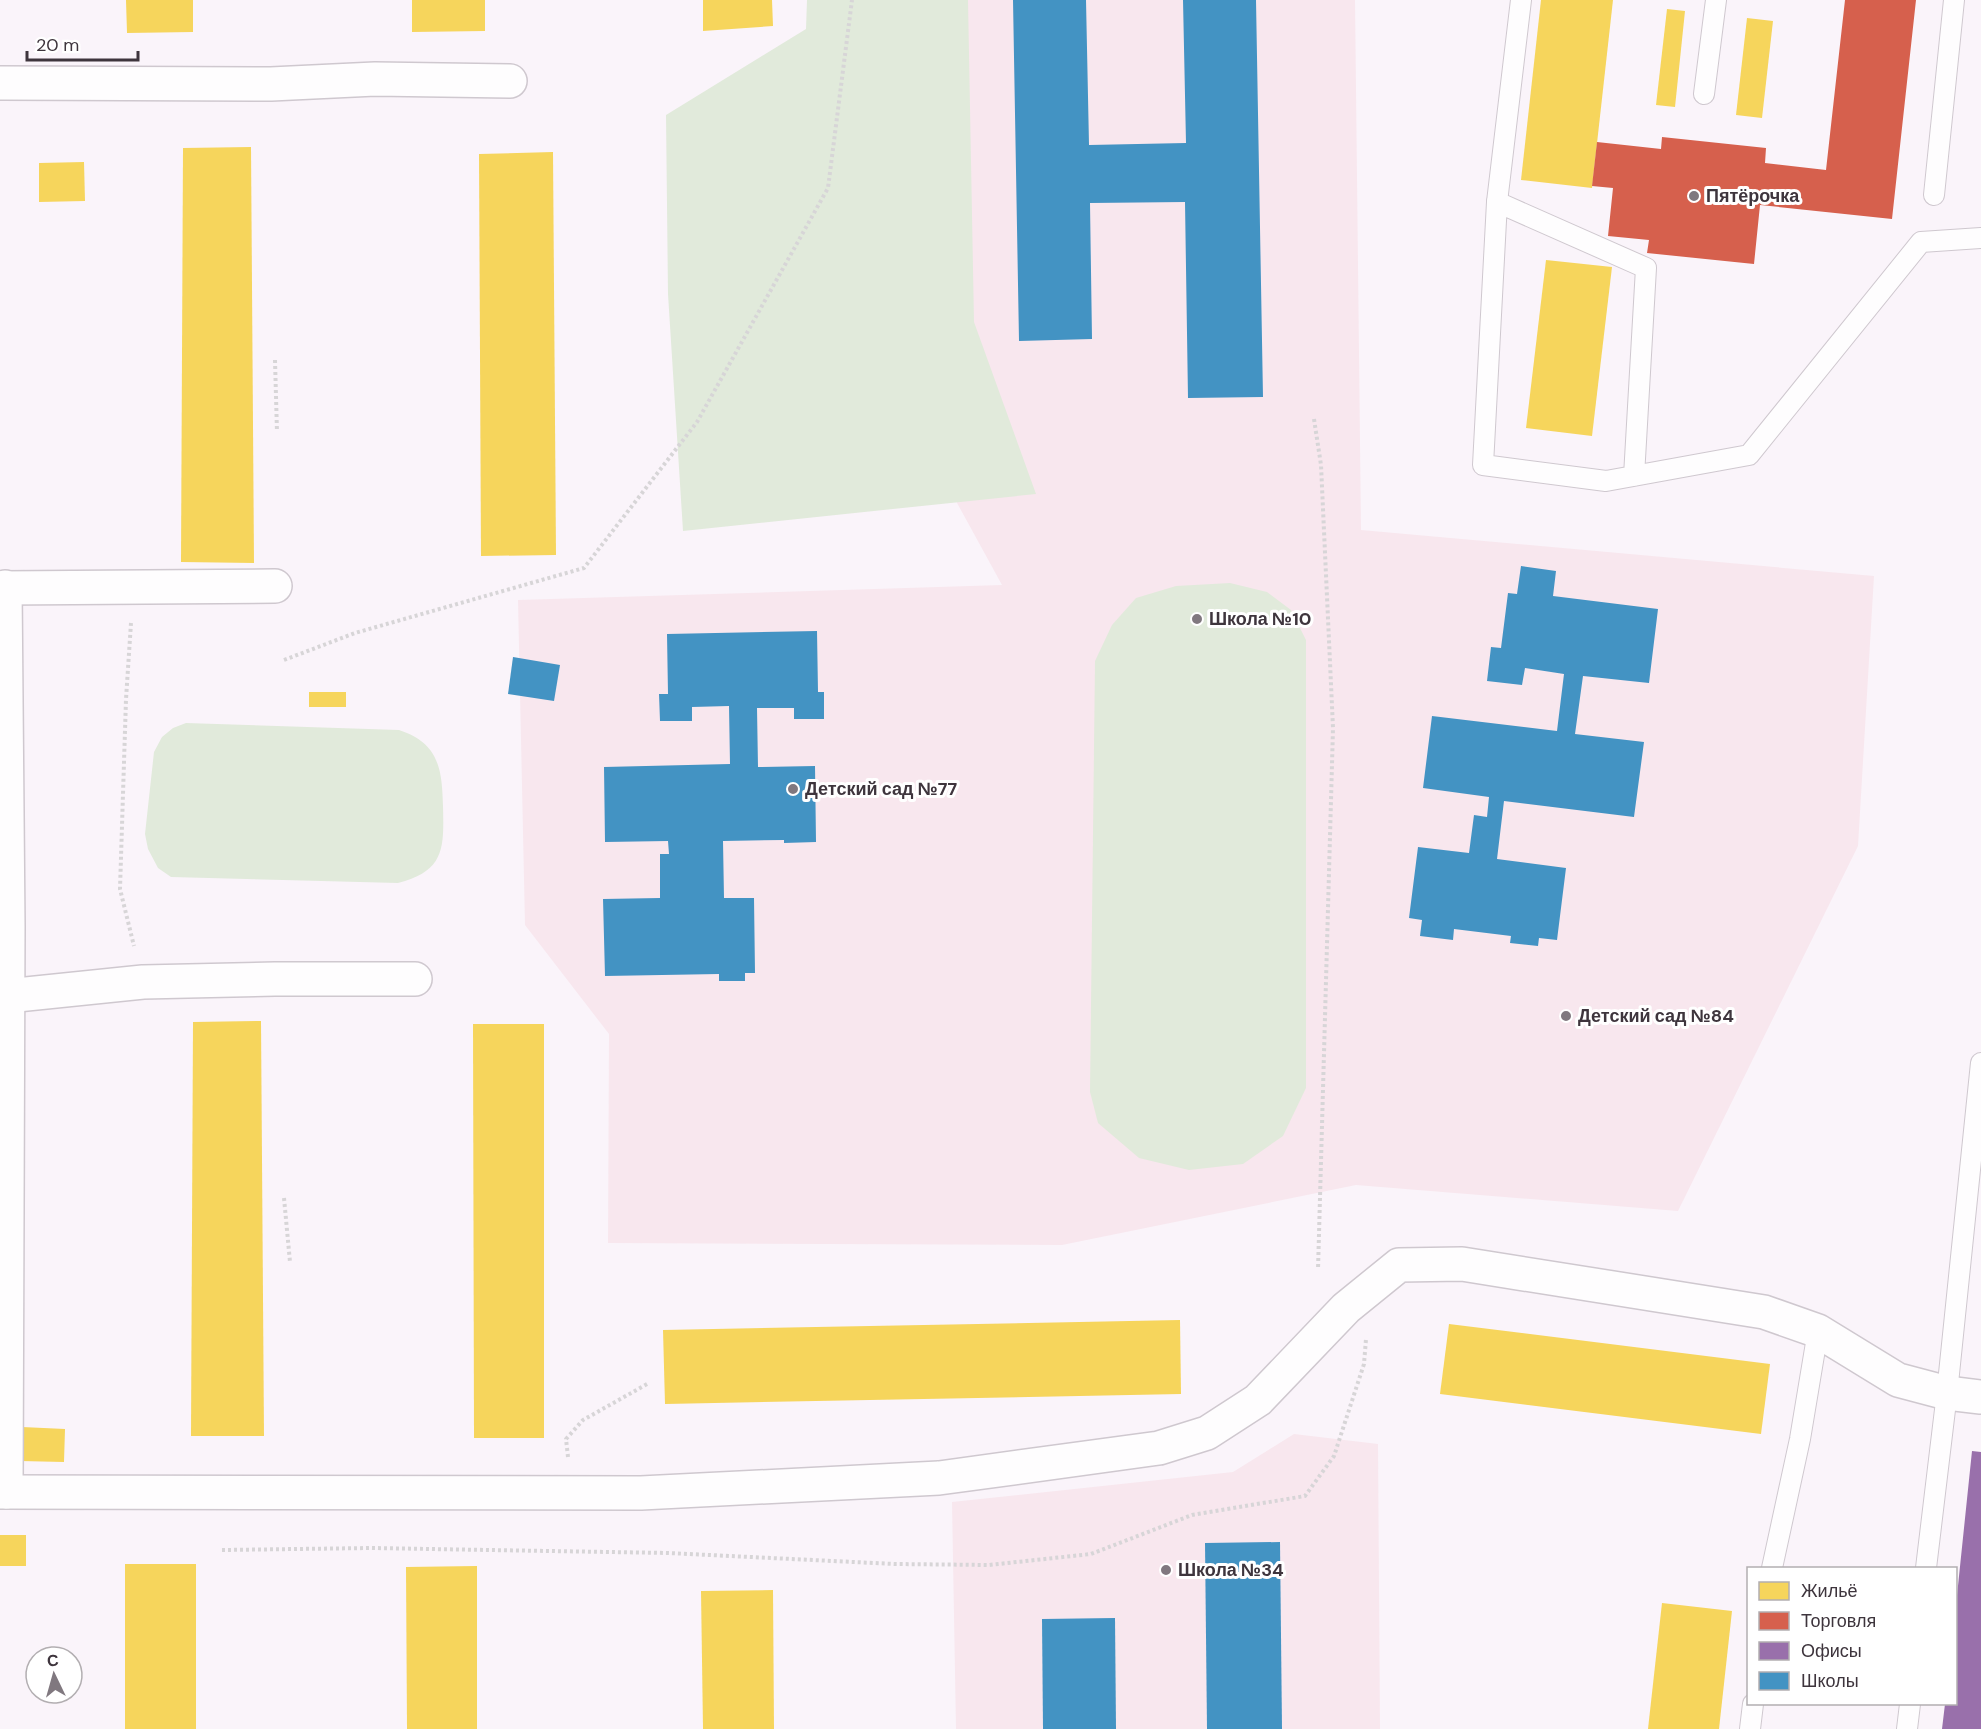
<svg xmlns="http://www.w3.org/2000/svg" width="1981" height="1729" font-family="'DM Sans',sans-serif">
  <rect width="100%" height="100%" fill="#faf4fa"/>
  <g fill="#f8e7ee">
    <polygon points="896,0 1355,0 1361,530 1874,576 1858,846 1678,1211 1356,1185 1062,1245 608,1243 609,1034 525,925 518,600 1002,585 888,377"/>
    <polygon points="1294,1434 1378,1444 1380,1729 956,1729 952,1502 1233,1472"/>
  </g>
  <g fill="#e1eadb">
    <polygon points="807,0 968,0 974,322 1036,494 683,531 668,294 666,115 806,29"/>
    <polygon points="1230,583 1267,592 1291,610 1306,640 1306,1088 1283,1136 1243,1164 1189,1170 1139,1158 1098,1123 1090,1092 1095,661 1112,625 1136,598 1176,586"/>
    <path d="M186 723 399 730C439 743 442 769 443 806 444 848 445 871 398 883L171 877 158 868 148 849 145 834 154 752 162 737 173 728Z"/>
  </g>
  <g fill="#f6d55c">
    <polygon points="126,0 193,0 193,32 127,33"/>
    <polygon points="412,0 485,0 485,31 412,32"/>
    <polygon points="703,0 772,0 773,26 703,31"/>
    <polygon points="1541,0 1613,0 1592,188 1521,180"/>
    <polygon points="1667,9 1685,11 1675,107 1656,105"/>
    <polygon points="1747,18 1773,21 1762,118 1736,115"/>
    <polygon points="251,147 254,563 181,562 183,148"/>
    <polygon points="553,152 556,555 481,556 479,154"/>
    <polygon points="84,162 85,201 39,202 39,163"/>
    <polygon points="1546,260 1612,267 1592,436 1526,428"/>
    <rect x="309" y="692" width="37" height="15"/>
    <polygon points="261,1021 264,1436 191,1436 193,1022"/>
    <polygon points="473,1024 544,1024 544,1438 474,1438"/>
    <polygon points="1180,1320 1181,1394 665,1404 663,1330"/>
    <polygon points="1449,1324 1770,1364 1761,1434 1440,1394"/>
    <polygon points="22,1427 65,1429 64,1462 20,1461"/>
    <rect x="0" y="1535" width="26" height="31"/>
    <rect x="125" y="1564" width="71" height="165"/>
    <polygon points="477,1566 477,1729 407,1729 406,1567"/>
    <polygon points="773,1590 774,1729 703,1729 701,1591"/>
    <polygon points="1662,1603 1732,1611 1719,1729 1648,1729"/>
  </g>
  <polygon fill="#d6604d" points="1845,0 1916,0 1892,219 1760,205 1754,264 1647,253 1649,240 1608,236 1613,188 1592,186 1597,142 1661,149 1662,137 1766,148 1765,163 1826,170"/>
  <polygon fill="#9970ab" points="1972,1451 1981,1452 1981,1729 1942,1729 1945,1704 1956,1704 1956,1605"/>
  <g fill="#4393c3">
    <polygon points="1013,0 1086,0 1089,145 1186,143 1183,0 1256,0 1263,397 1188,398 1185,202 1090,203 1092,339 1019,341"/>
    <polygon points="1521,566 1556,571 1553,596 1658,609 1649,683 1583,676 1575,734 1644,742 1634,817 1504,801 1497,859 1566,868 1557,940 1539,938 1538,946 1510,943 1511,936 1454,929 1453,940 1420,936 1422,920 1409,918 1418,847 1469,853 1474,815 1487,817 1489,797 1423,788 1432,716 1557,731 1564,674 1525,668 1522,685 1487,681 1491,647 1501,648 1508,593 1517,594"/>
    <polygon points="817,631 818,692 824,692 824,719 794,719 794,708 757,708 758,767 815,766 816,842 784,843 784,840 723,841 724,898 754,898 755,973 745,973 745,981 719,981 719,974 605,976 603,899 660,898 660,854 669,854 668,841 605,842 604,767 730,764 729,706 692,707 692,721 660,721 659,694 668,694 667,634"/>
    <polygon points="513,657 560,665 554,701 508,694"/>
    <polygon points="1280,1542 1282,1729 1207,1729 1205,1543"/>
    <polygon points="1115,1618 1116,1729 1043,1729 1042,1619"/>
  </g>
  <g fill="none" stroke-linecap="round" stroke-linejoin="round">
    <g stroke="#cfc8cf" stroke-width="22">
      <g id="lane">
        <polyline points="1704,94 1716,0"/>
        <polyline points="1934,195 1954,0"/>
        <polyline points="1497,202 1521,0"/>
        <polyline points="1634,476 1646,268 1497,202 1483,465 1606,481 1749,455 1921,242 1981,238"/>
        <polyline points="1772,1568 1800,1439 1818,1331"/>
        <polyline points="1926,1568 1947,1393 1981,1063"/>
        <polyline points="1750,1729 1753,1704"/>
        <polyline points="1907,1729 1910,1704"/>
      </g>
    </g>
    <g stroke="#cfc8cf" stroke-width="36">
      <g id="street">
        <polyline points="0,83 271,84 375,79 510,81"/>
        <polyline points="5,587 8,926 6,1492"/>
        <polyline points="0,588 275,586"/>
        <polyline points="7,996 143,982 275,979 415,979"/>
        <polyline points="0,1492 641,1493 939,1478 1159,1448 1207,1433 1258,1400 1346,1308 1399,1265 1462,1264 1764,1312 1818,1331 1898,1380 1947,1393 1981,1397"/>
      </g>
    </g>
    <g stroke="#d7d5d7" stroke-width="4" stroke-dasharray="3 3" stroke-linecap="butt">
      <polyline points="275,360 277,432"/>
      <polyline points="1314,419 1321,465 1333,728 1318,1270"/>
      <polyline points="131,623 126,699 120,889 134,946"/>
      <polyline points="284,660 355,633 584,568 697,422 828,188 852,0"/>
      <polyline points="284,1198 290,1262"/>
      <polyline points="568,1457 566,1439 583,1420 649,1383"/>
      <polyline points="222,1550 371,1548 668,1553 895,1564 989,1565 1091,1554 1192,1515 1305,1496 1334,1456 1364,1364 1366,1339"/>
    </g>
    <use href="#lane" stroke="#fefdfe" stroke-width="20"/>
    <use href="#street" stroke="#fefdfe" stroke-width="33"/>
  </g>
  <g fill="#80787f" stroke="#fff" stroke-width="2">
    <circle cx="1694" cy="196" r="6"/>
    <circle cx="1197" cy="619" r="6"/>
    <circle cx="793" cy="789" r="6"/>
    <circle cx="1566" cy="1016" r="6"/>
    <circle cx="1166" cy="1570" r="6"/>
  </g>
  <g text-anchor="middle" stroke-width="6" stroke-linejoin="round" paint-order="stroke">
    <g font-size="18" font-weight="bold" fill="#3e353d" stroke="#fff" text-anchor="start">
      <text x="1706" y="202">Пятёрочка</text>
      <text x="1209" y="625">Школа №10</text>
      <text x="805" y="795">Детский сад №77</text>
      <text x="1578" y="1022">Детский сад №84</text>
      <text x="1178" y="1576">Школа №34</text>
    </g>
  </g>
  <rect x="1747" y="1567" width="210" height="138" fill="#ffffff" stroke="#b2aeb1" stroke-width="1.5"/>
  <rect x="1759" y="1582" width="30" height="18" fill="#f6d55c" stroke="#b2aeb1" stroke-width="1.5"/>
  <text x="1801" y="1597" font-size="18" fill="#3e353d">Жильё</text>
  <rect x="1759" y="1612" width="30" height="18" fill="#d6604d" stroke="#b2aeb1" stroke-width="1.5"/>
  <text x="1801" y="1627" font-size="18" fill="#3e353d">Торговля</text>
  <rect x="1759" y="1642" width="30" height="18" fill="#9970ab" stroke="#b2aeb1" stroke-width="1.5"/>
  <text x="1801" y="1657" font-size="18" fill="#3e353d">Офисы</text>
  <rect x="1759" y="1672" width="30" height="18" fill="#4393c3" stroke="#b2aeb1" stroke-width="1.5"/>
  <text x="1801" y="1687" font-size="18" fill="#3e353d">Школы</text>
  <g transform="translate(54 1675) rotate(355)"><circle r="28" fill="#ffffff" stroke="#b2aeb1" stroke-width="1.5"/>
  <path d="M0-4.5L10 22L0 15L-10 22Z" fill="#80787f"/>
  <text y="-9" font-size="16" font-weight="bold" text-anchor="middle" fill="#3e353d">С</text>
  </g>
  <path d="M27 51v9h111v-9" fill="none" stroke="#3e353d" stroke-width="3"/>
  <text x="36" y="51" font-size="18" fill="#3e353d" stroke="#ffffff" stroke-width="4.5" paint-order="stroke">20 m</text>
</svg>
